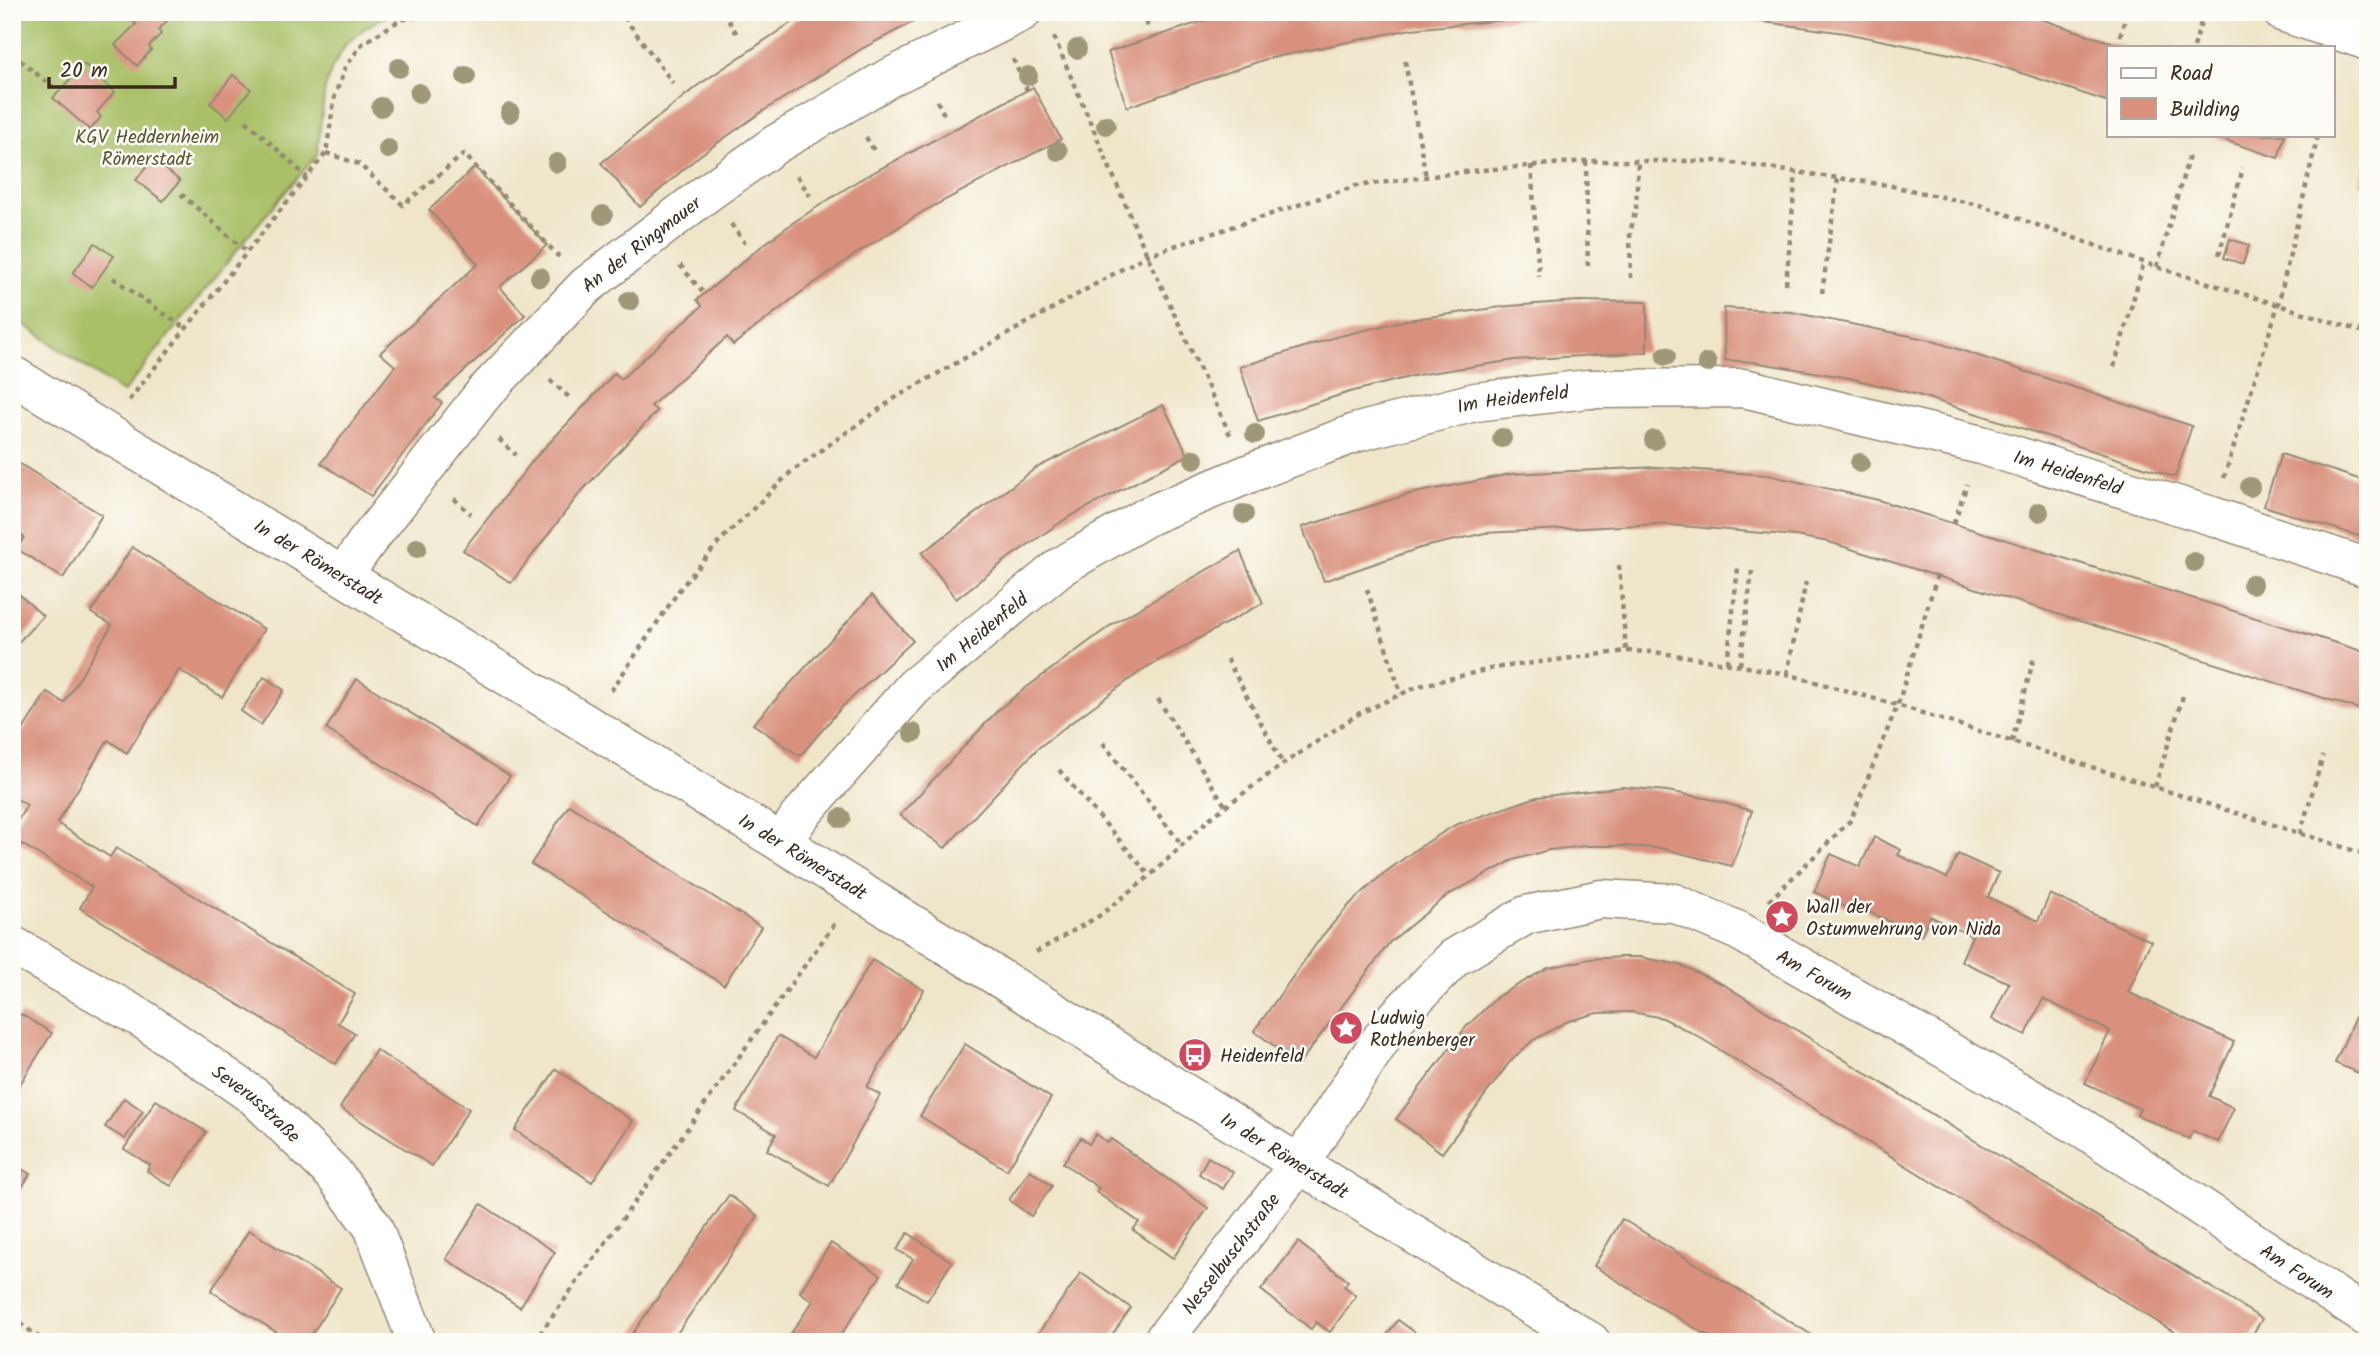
<svg xmlns="http://www.w3.org/2000/svg" width="2380" height="1354" font-family="Kalam,sans-serif">
  <rect width="100%" height="100%" fill="#fdfcf7"/>
  <filter id="ink" filterUnits="userSpaceOnUse"><feTurbulence type="fractalNoise" baseFrequency=".0143" numOctaves="2"/><feDisplacementMap in="SourceGraphic" scale="14" xChannelSelector="R" yChannelSelector="G"/><feConvolveMatrix kernelMatrix="1 2 1 2 8 2 1 2 1" color-interpolation-filters="sRGB"/></filter>
  <filter id="wash" filterUnits="userSpaceOnUse"><feTurbulence type="fractalNoise" baseFrequency=".00686" numOctaves="4" result="noise"/><feDisplacementMap in="SourceGraphic" scale="28" xChannelSelector="R" yChannelSelector="G"/><feGaussianBlur stdDeviation="1.57" result="paint"/><feColorMatrix in="noise" values="0 0 0 0 0 0 0 0 0 0 0 0 0 0 0 0 0 1.4 0 .05"/><feComposite in="paint" operator="in"/></filter>
  <g filter="url(#wash)">
    <rect width="100%" height="100%" fill="#efe6ca"/>
    <polygon fill="#a8c066" stroke="#727542" stroke-width="2" points="12,12 393,12 365,28 346,44 332,68 325,88 317,155 253,230 123,393 12,316"/>
    <g id="blocks">
      <g fill="#d9917e">
        <polygon points="136,12 159,12 167,21 158,30 161,34 149,46 151,50 137,66 115,45 136,24 130,18"/>
        <polygon points="807,12 932,12 863,48 763,111 699,156 640,207 601,163 697,86"/>
        <polygon points="1231,12 1668,12 1668,17 1557,15 1411,29 1266,59 1127,107 1108,52"/>
        <polygon points="1734,12 2019,12 2125,47 2109,47 2109,102 1991,63 1955,55 1845,33 1734,18"/>
        <polygon points="84,64 115,92 97,112 101,117 90,130 53,98"/>
        <polygon points="233,75 251,89 228,118 210,103"/>
        <polygon points="1033,87 1061,139 924,211 859,252 800,293 733,345 727,337 651,406 657,411 580,493 511,583 463,550 535,458 615,373 621,379 702,306 697,300 763,245 794,222 859,180"/>
        <polygon points="2209,135 2285,135 2278,158"/>
        <polygon points="2367,158 2368,158 2368,186 2359,184"/>
        <polygon points="153,159 180,181 163,201 136,180"/>
        <polygon points="475,167 547,245 500,287 525,315 435,398 442,403 371,496 321,463 395,366 380,353 478,264 429,210"/>
        <polygon points="2230,239 2249,245 2243,264 2224,258"/>
        <polygon points="95,243 114,256 92,287 73,273"/>
        <polygon points="1578,301 1647,302 1647,352 1515,360 1417,375 1350,392 1258,421 1240,367 1336,337 1407,320 1509,306"/>
        <polygon points="1724,308 1791,312 1930,340 2192,426 2175,477 1915,394 1849,378 1753,362 1725,360"/>
        <polygon points="1163,405 1188,455 1067,518 1010,557 956,599 922,553 1036,468"/>
        <polygon points="2281,454 2368,482 2368,539 2264,506"/>
        <polygon points="12,459 102,515 63,578 17,549 24,537 12,529"/>
        <polygon points="1658,467 1768,475 1878,500 2368,653 2368,712 1829,542 1796,536 1659,524 1485,533 1420,548 1324,581 1302,527 1410,494 1511,474"/>
        <polygon points="132,547 264,629 222,697 179,670 127,753 108,740 57,823 110,857 116,848 355,994 338,1023 355,1033 336,1064 80,908 92,887 12,838 12,830 27,805 12,796 12,747 47,692 64,703 112,625 91,613"/>
        <polygon points="1240,551 1263,603 1145,668 1064,728 1037,749 945,848 900,815 999,709 1027,687 1114,623"/>
        <polygon points="19,594 43,616 12,649 12,602"/>
        <polygon points="872,595 913,641 842,707 800,756 753,724"/>
        <polygon points="264,677 284,690 261,725 241,711"/>
        <polygon points="357,679 510,776 478,826 326,729"/>
        <polygon points="1623,787 1667,791 1710,799 1752,811 1732,866 1660,848 1623,846 1586,846 1549,850 1513,860 1448,895 1390,942 1299,1064 1254,1031 1322,936 1351,903 1383,874 1418,848 1455,825 1537,797"/>
        <polygon points="569,805 761,927 724,985 531,864"/>
        <polygon points="1874,837 1901,850 1898,855 1947,878 1958,854 1999,873 1988,897 2038,921 2050,894 2151,941 2128,992 2234,1042 2209,1096 2234,1108 2218,1142 2193,1131 2189,1139 2137,1115 2140,1109 2085,1083 2110,1031 2043,999 2026,1035 1992,1019 2009,983 1961,961 1972,936 1930,916 1921,936 1852,904 1850,909 1814,892 1831,854 1860,867"/>
        <polygon points="1622,957 1639,957 1680,965 1724,985 2262,1319 2248,1342 2190,1342 1694,1034 1663,1018 1632,1012 1597,1013 1566,1022 1532,1041 1509,1063 1442,1153 1396,1119 1466,1027 1498,996 1548,968 1590,959"/>
        <polygon points="872,960 924,990 867,1087 880,1095 829,1186 767,1150 776,1134 736,1111 778,1036 814,1057"/>
        <polygon points="2362,1001 2368,1003 2368,1077 2335,1063"/>
        <polygon points="21,1014 52,1033 12,1097 12,1028"/>
        <polygon points="965,1044 1051,1098 1007,1170 920,1116"/>
        <polygon points="376,1050 469,1109 432,1166 340,1108"/>
        <polygon points="556,1069 633,1121 592,1182 515,1130"/>
        <polygon points="124,1098 143,1111 125,1139 105,1127"/>
        <polygon points="156,1100 206,1132 171,1186 147,1171 150,1165 124,1149"/>
        <polygon points="1096,1134 1108,1143 1111,1139 1208,1208 1173,1258 1133,1230 1139,1222 1096,1192 1099,1188 1063,1163 1081,1138 1089,1144"/>
        <polygon points="1208,1157 1233,1172 1223,1189 1199,1174"/>
        <polygon points="12,1163 30,1174 12,1204"/>
        <polygon points="1030,1170 1052,1186 1031,1216 1009,1200"/>
        <polygon points="729,1195 758,1216 671,1342 627,1342"/>
        <polygon points="481,1204 555,1252 520,1307 446,1259"/>
        <polygon points="1622,1219 1752,1298 1823,1342 1718,1342 1645,1298 1594,1266"/>
        <polygon points="249,1230 341,1288 307,1342 292,1342 211,1291"/>
        <polygon points="908,1233 952,1262 927,1301 898,1283 913,1259 897,1250"/>
        <polygon points="1298,1242 1348,1281 1344,1286 1356,1296 1330,1332 1316,1322 1311,1329 1261,1290"/>
        <polygon points="831,1243 881,1275 836,1342 785,1342 813,1301 800,1292"/>
        <polygon points="1081,1273 1131,1308 1107,1342 1032,1342"/>
        <polygon points="1398,1320 1424,1339 1423,1342 1382,1342"/>
      </g>
    </g>
  </g>
  <g filter="url(#ink)">
    <use href="#blocks" fill-opacity="0" stroke="#958874" stroke-width="2"/>
    <g fill="none" stroke-linecap="round" stroke-linejoin="round">
      <g stroke="#958874" stroke-width="41">
        <g id="minor">
          <polyline points="2282,12 2368,41"/>
          <path id="s1" d="M12 375 782 843 1299 1164 1591 1342"/>
          <path id="s2" d="M343 576 366 543 485 392 586 286 707 193 776 144 887 79 1022 12"/>
          <path id="s3" d="M782 843 799 817 914 687 1060 567 1148 516 1248 474 1358 432 1475 402 1588 389 1744 388 1981 445 2212 516 2368 568"/>
          <path id="s4" d="M12 945 144 1020 255 1097 333 1173 373 1227 417 1342"/>
          <path id="s5" d="M1162 1342 1299 1164 1393 1021 1454 958 1526 915 1601 899 1674 903 1739 931 2084 1129 2368 1318"/>
        </g>
      </g>
      <g stroke="#958874" stroke-width="4.5" stroke-dasharray="5 5" stroke-linecap="butt">
        <polyline points="123,12 125,14"/>
        <polyline points="723,12 737,34"/>
        <polyline points="1143,12 1148,28"/>
        <polyline points="624,17 673,83"/>
        <polyline points="2120,36 2127,12"/>
        <polyline points="1054,37 1147,255 1232,439"/>
        <polyline points="2194,47 2204,12"/>
        <polyline points="12,54 53,87"/>
        <polyline points="1013,59 1027,90"/>
        <polyline points="1405,61 1426,177"/>
        <polyline points="937,101 946,118"/>
        <polyline points="246,121 307,177"/>
        <polyline points="866,137 876,154"/>
        <polyline points="326,153 359,164 403,205 464,154 559,257"/>
        <polyline points="1586,161 1588,271"/>
        <polyline points="1531,165 1539,276"/>
        <polyline points="797,176 810,196"/>
        <polyline points="181,194 247,252"/>
        <polyline points="731,224 745,243"/>
        <polyline points="2219,255 2243,168"/>
        <polyline points="680,265 704,294"/>
        <polyline points="2157,267 2189,156"/>
        <polyline points="113,278 186,329"/>
        <polyline points="1631,278 1630,233 1636,208 1638,162"/>
        <polyline points="1786,284 1796,172"/>
        <polyline points="1822,293 1838,178"/>
        <polyline points="2114,367 2144,262"/>
        <polyline points="550,380 570,398"/>
        <polyline points="129,400 326,153 335,95 345,68 362,44 400,20 435,14 467,16 487,12"/>
        <polyline points="499,439 516,455"/>
        <polyline points="2224,478 2278,305 2318,135"/>
        <polyline points="454,499 471,514"/>
        <polyline points="1954,523 1967,484"/>
        <polyline points="1619,565 1626,651"/>
        <polyline points="1367,589 1401,694"/>
        <polyline points="1227,659 1283,764"/>
        <polyline points="1727,663 1738,568"/>
        <polyline points="1740,665 1752,571"/>
        <polyline points="1787,674 1806,582"/>
        <polyline points="611,691 680,589 719,542 792,471 898,396 1147,255 1356,186 1471,171 1586,161 1719,161 1887,185 1983,206 2157,267 2368,333"/>
        <polyline points="1158,699 1226,807"/>
        <polyline points="2012,742 2034,657"/>
        <polyline points="1103,743 1182,845"/>
        <polyline points="1059,770 1150,876"/>
        <polyline points="2155,787 2183,696"/>
        <polyline points="2300,834 2323,756"/>
        <polyline points="1769,901 1851,820 1899,701 1937,576"/>
        <polyline points="1036,952 1099,916 1150,876 1210,818 1283,764 1360,713 1419,686 1494,668 1626,651 1653,652 1690,657 1787,674 1897,705 2368,855"/>
        <polyline points="12,1317 45,1342"/>
        <polyline points="534,1342 836,922"/>
      </g>
      <use href="#minor" stroke="#fff" stroke-width="38"/>
    </g>
    <g fill="#9e9778">
      <circle cx="1077" cy="49" r="10"/>
      <circle cx="399" cy="68" r="10"/>
      <circle cx="466" cy="76" r="10"/>
      <circle cx="1028" cy="76" r="10"/>
      <circle cx="419" cy="93" r="10"/>
      <circle cx="381" cy="107" r="10"/>
      <circle cx="510" cy="113" r="10"/>
      <circle cx="1106" cy="125" r="10"/>
      <circle cx="388" cy="149" r="10"/>
      <circle cx="1058" cy="151" r="10"/>
      <circle cx="557" cy="163" r="10"/>
      <circle cx="603" cy="215" r="10"/>
      <circle cx="540" cy="277" r="10"/>
      <circle cx="629" cy="301" r="10"/>
      <circle cx="1666" cy="356" r="10"/>
      <circle cx="1707" cy="363" r="10"/>
      <circle cx="1255" cy="434" r="10"/>
      <circle cx="1502" cy="438" r="10"/>
      <circle cx="1654" cy="440" r="10"/>
      <circle cx="1194" cy="459" r="10"/>
      <circle cx="1860" cy="463" r="10"/>
      <circle cx="2250" cy="487" r="10"/>
      <circle cx="2039" cy="512" r="10"/>
      <circle cx="1244" cy="514" r="10"/>
      <circle cx="417" cy="548" r="10"/>
      <circle cx="2194" cy="562" r="10"/>
      <circle cx="2252" cy="584" r="10"/>
      <circle cx="913" cy="733" r="10"/>
      <circle cx="841" cy="818" r="10"/>
    </g>
  </g>
  <defs>
    <g id="sight-disc" transform="scale(1.75)"><circle r="9.5" fill="#d1495b" stroke="#fdfcf7"/><path d="M0-6L1.8-2.2L6-1.7L2.9 1.2L3.7 5.4L0 3.3L-3.7 5.4L-2.9 1.2L-6-1.7L-1.8-2.2Z" fill="#fff"/></g>
    <g id="bus-disc" transform="scale(1.75)"><circle r="9.5" fill="#d1495b" stroke="#fdfcf7"/><path d="M-5-6H5V4H4V6H2V4H-2V6H-4V4H-5ZM-3.5-4V0h7V-4ZM-3.5 1.2v1.5H-2V1.2ZM2 1.2v1.5H3.5V1.2Z" fill="#fff"/></g>
  </defs>
  <g fill-rule="evenodd">
    <use href="#sight-disc" x="1782" y="917"/>
    <use href="#sight-disc" x="1346" y="1028"/>
    <use href="#bus-disc" x="1195" y="1055"/>
  </g>
  <g text-anchor="middle" stroke-width="5" stroke-linejoin="round" paint-order="stroke">
    <g font-size="19" fill="#5c5734" stroke="#fdfcf7">
      <text x="147" y="143">KGV Heddernheim<tspan x="147" dy="22">Römerstadt</tspan></text>
    </g>
    <g font-size="19" fill="#3b2a1e" stroke="#fdfcf7">
      <text dy="7" stroke="none"><textPath href="#s2" startOffset="448">An der Ringmauer</textPath></text>
      <text dy="7" stroke="none"><textPath href="#s3" startOffset="880">Im Heidenfeld</textPath></text>
      <text dy="7" stroke="none"><textPath href="#s3" startOffset="1447">Im Heidenfeld</textPath></text>
      <text dy="7" stroke="none"><textPath href="#s1" startOffset="359">In der Römerstadt</textPath></text>
      <text dy="7" stroke="none"><textPath href="#s3" startOffset="292">Im Heidenfeld</textPath></text>
      <text dy="7" stroke="none"><textPath href="#s1" startOffset="926">In der Römerstadt</textPath></text>
      <text dy="7" stroke="none"><textPath href="#s5" startOffset="875">Am Forum</textPath></text>
      <text dy="7" stroke="none"><textPath href="#s4" startOffset="292">Severusstraße</textPath></text>
      <text dy="7" stroke="none"><textPath href="#s1" startOffset="1493">In der Römerstadt</textPath></text>
      <text dy="7" stroke="none"><textPath href="#s5" startOffset="112">Nesselbuschstraße</textPath></text>
      <text dy="7" stroke="none"><textPath href="#s5" startOffset="1442">Am Forum</textPath></text>
    </g>
    <g font-size="19" fill="#3b2a1e" stroke="#fdfcf7" text-anchor="start">
      <text x="1806" y="913">Wall der<tspan x="1806" dy="22">Ostumwehrung von Nida</tspan></text>
      <text x="1370" y="1024">Ludwig<tspan x="1370" dy="22">Rothenberger</tspan></text>
      <text x="1220" y="1062">Heidenfeld</text>
    </g>
  </g>
  <rect width="2380" height="1354" fill="none" stroke="#fdfcf7" stroke-width="42"/>
  <rect x="2107" y="46" width="228" height="91" fill="#fdfcf7" stroke="#afa8a0" stroke-width="2"/>
  <rect x="2121" y="68" width="35" height="10" fill="#ffffff" stroke="#afa8a0" stroke-width="2"/>
  <text x="2170" y="80" font-size="21" fill="#3b2a1e">Road</text>
  <rect x="2121" y="98" width="35" height="21" fill="#d9917e" stroke="#afa8a0" stroke-width="2"/>
  <text x="2170" y="116" font-size="21" fill="#3b2a1e">Building</text>
  <path d="M49 77v10h126v-10" fill="none" stroke="#3b2a1e" stroke-width="3.5"/>
  <text x="60" y="77" font-size="21" fill="#3b2a1e" stroke="#fdfcf7" stroke-width="5" paint-order="stroke">20 m</text>
</svg>
